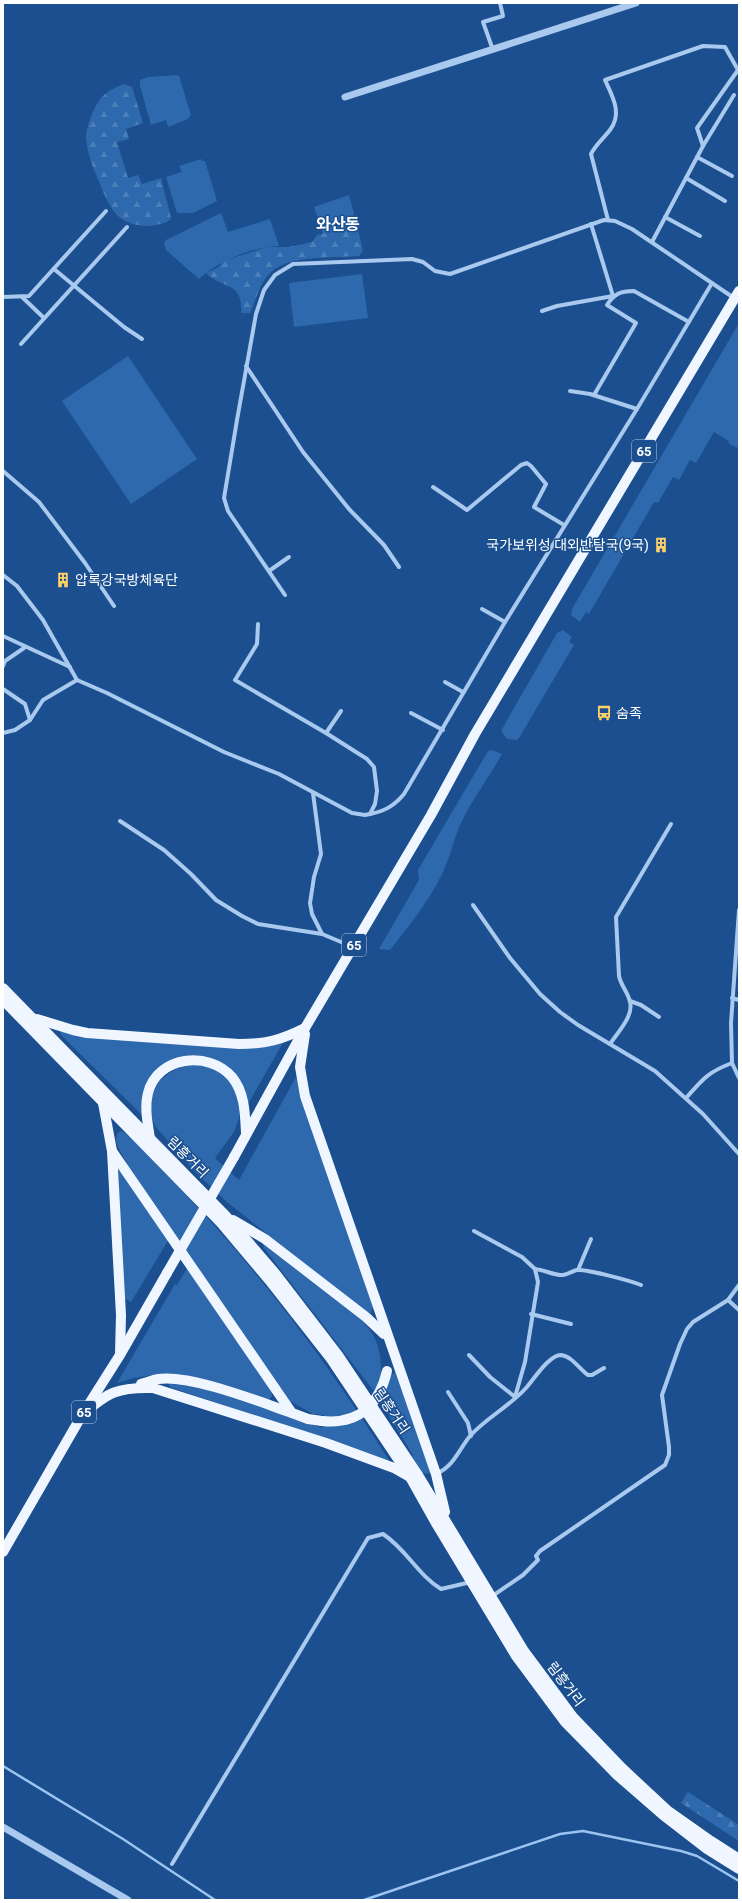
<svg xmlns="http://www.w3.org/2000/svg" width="742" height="1903" font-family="Roboto,'Noto Sans KR',sans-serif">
  <defs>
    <pattern id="forest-firs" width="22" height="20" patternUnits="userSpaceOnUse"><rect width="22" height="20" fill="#2e69ad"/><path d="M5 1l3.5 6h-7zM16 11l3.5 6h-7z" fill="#4d80b9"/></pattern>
  </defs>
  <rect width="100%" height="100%" fill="#1b4f8f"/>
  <g fill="#2e69ad">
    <polygon points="177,75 179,76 191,115 188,119 168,127 166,120 151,125 140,86 140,80 148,77"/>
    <polygon points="201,159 202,161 205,161 217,201 193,213 177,213 166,177 182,172 179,166"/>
    <polygon points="349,195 358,229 354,226 323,234 314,207"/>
    <path d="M221 213 228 232 270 219 279 246C252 247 218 261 199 279L166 250 164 244 166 240Z"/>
    <polygon points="362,274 368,318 294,327 289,283"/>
    <polygon points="739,323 739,444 737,448 728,443 729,441 714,432 696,463 690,460 679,480 673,477 658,503 654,502 589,614 586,612 580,622 571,615 572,609"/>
    <polygon points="128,356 197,459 131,504 62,401"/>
    <polygon points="563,630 572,637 569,642 574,645 519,738 517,740 507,739 502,732 502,729 557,633"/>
    <path d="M492 750 502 754C489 778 472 799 460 825 453 841 450 858 442 874 429 901 409 926 390 950L379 949 419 880 418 870 488 751Z"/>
    <polygon points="60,1031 86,1036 284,1041 248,1104 218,1061 201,1056 191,1055 179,1058 164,1065 142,1115 61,1035"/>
    <path d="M192 1063 216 1069 234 1085 240 1108 239 1118 234 1132 215 1158 239 1180 296 1077 373 1307 371 1313 365 1312 227 1202 196 1173 155 1126C140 1092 162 1072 192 1063Z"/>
    <path d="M121 1131C132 1136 155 1163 165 1173 251 1260 325 1358 390 1462L170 1387 169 1386 170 1382 204 1388 323 1428 324 1415 313 1414 290 1401 132 1173 118 1147 116 1141 117 1134Z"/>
    <polygon points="118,1170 121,1170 169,1239 131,1302 124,1298"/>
    <path d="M263 1244 361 1319C376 1336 381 1347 381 1371L393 1374 395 1372 431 1470 429 1474 422 1473 412 1456 413 1455 373 1390 264 1248Z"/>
    <polygon points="188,1267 271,1390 272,1396 269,1400 158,1374 134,1378 117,1383 175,1284 177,1285"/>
  </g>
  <g fill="url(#forest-firs)">
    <path d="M124 84 132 87 143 123 126 129 129 139 117 142 128 178 138 175 142 184 161 178 171 218C168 223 161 224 155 225 144 228 127 224 118 216 110 208 104 195 100 184 94 170 88 156 86 140 85 129 95 103 103 96 109 90 117 87 124 84Z"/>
    <path d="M354 226 358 229 363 251 359 256C336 258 288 255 271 272 260 282 256 300 250 313H241C244 281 221 289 206 273L217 268 224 261 267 247H289L312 242 317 235Z"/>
    <polygon points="688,1792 739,1825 739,1841 681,1803"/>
  </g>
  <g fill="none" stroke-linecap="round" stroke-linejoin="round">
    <g stroke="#9cc4f0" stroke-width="2.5">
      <polyline points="3,1766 123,1839 215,1900"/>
      <polyline points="364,1900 560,1834 583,1831 681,1851 697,1856 739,1881"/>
    </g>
    <g stroke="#a9c9ee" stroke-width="4">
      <polyline points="493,50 483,22 503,16 500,3"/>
      <polyline points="703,146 734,95"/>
      <polyline points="697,157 732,176"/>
      <polyline points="686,178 725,201"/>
      <polyline points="665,217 700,236"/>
      <path d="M608 220 591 154C596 144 603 139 610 130 623 113 612 96 605 80L703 46 725 47 738 70 697 128 703 146 652 242"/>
      <polyline points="54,269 124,327 142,339"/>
      <polyline points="3,297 29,296 106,211"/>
      <polyline points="22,297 44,318"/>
      <polyline points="542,311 557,306 613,296 591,224"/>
      <polyline points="21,344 127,227"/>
      <polyline points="246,366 303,452 349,509 384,545 399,567"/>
      <polyline points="570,391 590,394 637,409"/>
      <path d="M594 395 636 323 607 305C614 294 620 291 634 291L689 322"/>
      <polyline points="3,471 39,502 85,563 114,606"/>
      <polyline points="433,487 467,510 521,465 527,463 531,466 546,484 534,507 564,525"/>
      <polyline points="269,571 289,557"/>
      <polyline points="3,575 17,586 43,620 77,680 107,693 224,752 279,774 352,813 365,815 370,814 375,804 377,791 374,767 367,759 326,733 341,711"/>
      <polyline points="285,595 228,511 224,498 237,420 256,314 264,290 275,275 293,264 412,259 423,262 435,271 450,274 604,220 615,221 632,229 734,298"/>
      <polyline points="482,609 505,622"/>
      <polyline points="258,624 257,644 235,680 326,733"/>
      <polyline points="3,636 70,667"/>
      <polyline points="3,666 5,661 24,648"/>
      <polyline points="445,682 463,692"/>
      <polyline points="3,689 25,704 30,720"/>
      <polyline points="411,713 443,730"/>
      <polyline points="3,733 15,730 30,720 43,700 77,680"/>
      <polyline points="313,793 321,854 314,877 310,903 312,914 322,934"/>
      <path d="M370 814C385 811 394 806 404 794L505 622 637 409 712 283"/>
      <polyline points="120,821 164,850 191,874 216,900 242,916 258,924 322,934 353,947"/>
      <polyline points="473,905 510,958 540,994 560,1012 578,1025 655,1071 703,1114 739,1154"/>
      <polyline points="739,910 731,1023 732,1063 739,1078"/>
      <polyline points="732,998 739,1000"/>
      <polyline points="630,1001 641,1005 659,1017"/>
      <path d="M610 1044C617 1033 634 1016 630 1002 628 992 621 986 619 976L616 917 671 824"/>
      <path d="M686 1098C703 1079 708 1072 732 1063"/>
      <path d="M535 1269C544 1270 551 1274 560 1275 565 1276 572 1271 577 1270 587 1269 631 1281 641 1285"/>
      <polyline points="578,1270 591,1239"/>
      <polyline points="728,1300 739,1310"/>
      <polyline points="531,1314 571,1324"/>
      <polyline points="469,1355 490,1377 515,1397 525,1362 538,1282 535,1269 522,1257 474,1231"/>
      <polyline points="448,1392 468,1423 471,1436"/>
      <path d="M436 1474C454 1466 458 1451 470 1436 486 1418 510 1406 526 1388 534 1379 549 1355 561 1355 572 1356 580 1370 588 1375H592L604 1368"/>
      <polyline points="491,1597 523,1575 538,1560 536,1556 540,1551 665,1465 669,1455 669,1447 662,1395 680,1344 687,1329 693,1322 728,1300 739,1285"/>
      <path d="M172 1864 368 1538 383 1534C406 1549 418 1575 441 1589L471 1582"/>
    </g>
    <g stroke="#a9c9ee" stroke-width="7">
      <polyline points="345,97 636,3"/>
      <polyline points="3,1827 128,1900"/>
    </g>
    <g stroke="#f0f6ff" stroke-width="10">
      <polyline points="3,988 226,1216 275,1273 338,1355 418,1475 524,1651 573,1717 622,1768 667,1810 711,1841 739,1859"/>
      <polyline points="3,1000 221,1223 269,1280 331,1359 410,1477 437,1525 516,1656 565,1722 617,1775 663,1815 707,1849 739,1869"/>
      <path d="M37 1019 73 1030 87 1033 239 1044C266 1044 281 1040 305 1028"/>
      <polyline points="305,1034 300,1067 305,1096 436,1474 445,1512"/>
      <polyline points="103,1103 112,1151 121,1315 120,1354"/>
      <path d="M150 1139C148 1124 144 1108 148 1093 157 1056 209 1050 232 1077 245 1093 245 1114 246 1133"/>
      <polyline points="112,1151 292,1413 308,1419 322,1421"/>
      <polyline points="234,1157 305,1028 431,815 475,734 739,291"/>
      <polyline points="233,1220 265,1239 366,1317 384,1334"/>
      <path d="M141 1384C146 1383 152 1380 158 1379 190 1374 260 1402 292 1413"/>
      <path d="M82 1415C108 1392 118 1387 153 1388L326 1443 394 1468 408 1476"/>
      <polyline points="3,1552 82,1415 120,1355 167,1273"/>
    </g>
    <g stroke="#f0f6ff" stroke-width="10">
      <polyline points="167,1273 234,1157"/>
      <path d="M322 1421C359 1425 379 1405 387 1371"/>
    </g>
  </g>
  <defs>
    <g id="building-bare" transform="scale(1.2)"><path d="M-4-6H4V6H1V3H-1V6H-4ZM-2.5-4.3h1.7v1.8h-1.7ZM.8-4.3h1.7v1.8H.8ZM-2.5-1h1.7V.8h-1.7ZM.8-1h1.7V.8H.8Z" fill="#ffd166" stroke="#1b4f8f" stroke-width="2.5" paint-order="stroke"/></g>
    <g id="bus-bare" transform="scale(1.2)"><path d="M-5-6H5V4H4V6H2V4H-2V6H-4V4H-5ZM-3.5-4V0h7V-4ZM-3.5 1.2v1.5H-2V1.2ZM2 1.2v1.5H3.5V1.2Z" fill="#ffd166" stroke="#1b4f8f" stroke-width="2.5" paint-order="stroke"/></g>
  </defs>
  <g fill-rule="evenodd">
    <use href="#building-bare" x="661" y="545"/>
    <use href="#building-bare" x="63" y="580"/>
    <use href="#bus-bare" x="604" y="713"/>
  </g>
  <g text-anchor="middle" stroke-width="3" stroke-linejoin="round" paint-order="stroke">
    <g fill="#1b4f8f" stroke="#bbcadd" stroke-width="1">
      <rect x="632" y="440" width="24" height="22" rx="3"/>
      <rect x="342" y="934" width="24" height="22" rx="3"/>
      <rect x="72" y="1401" width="24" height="22" rx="3"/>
    </g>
    <g font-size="13" font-weight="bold" fill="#fff">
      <text x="644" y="456">65</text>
      <text x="354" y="950">65</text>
      <text x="84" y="1417">65</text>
    </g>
    <g font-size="14" fill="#fff" stroke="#1b4f8f" text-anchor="start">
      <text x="649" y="550" text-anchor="end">국가보위성 대외반탐국(9국)</text>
      <text x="75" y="585">압록강국방체육단</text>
      <text x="616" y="718">숨족</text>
    </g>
    <g font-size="14" fill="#fff" stroke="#1b4f8f">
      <text transform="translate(188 1157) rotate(45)" y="5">림흥거리</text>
      <text transform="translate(392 1411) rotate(56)" y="5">림흥거리</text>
      <text transform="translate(566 1684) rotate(53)" y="5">림흥거리</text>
    </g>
    <g font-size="16" font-weight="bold" fill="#fff" stroke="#1b4f8f">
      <text x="338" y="230">와산동</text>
    </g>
  </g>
  <rect width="742" height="1903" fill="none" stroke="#ffffff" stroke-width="8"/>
</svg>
